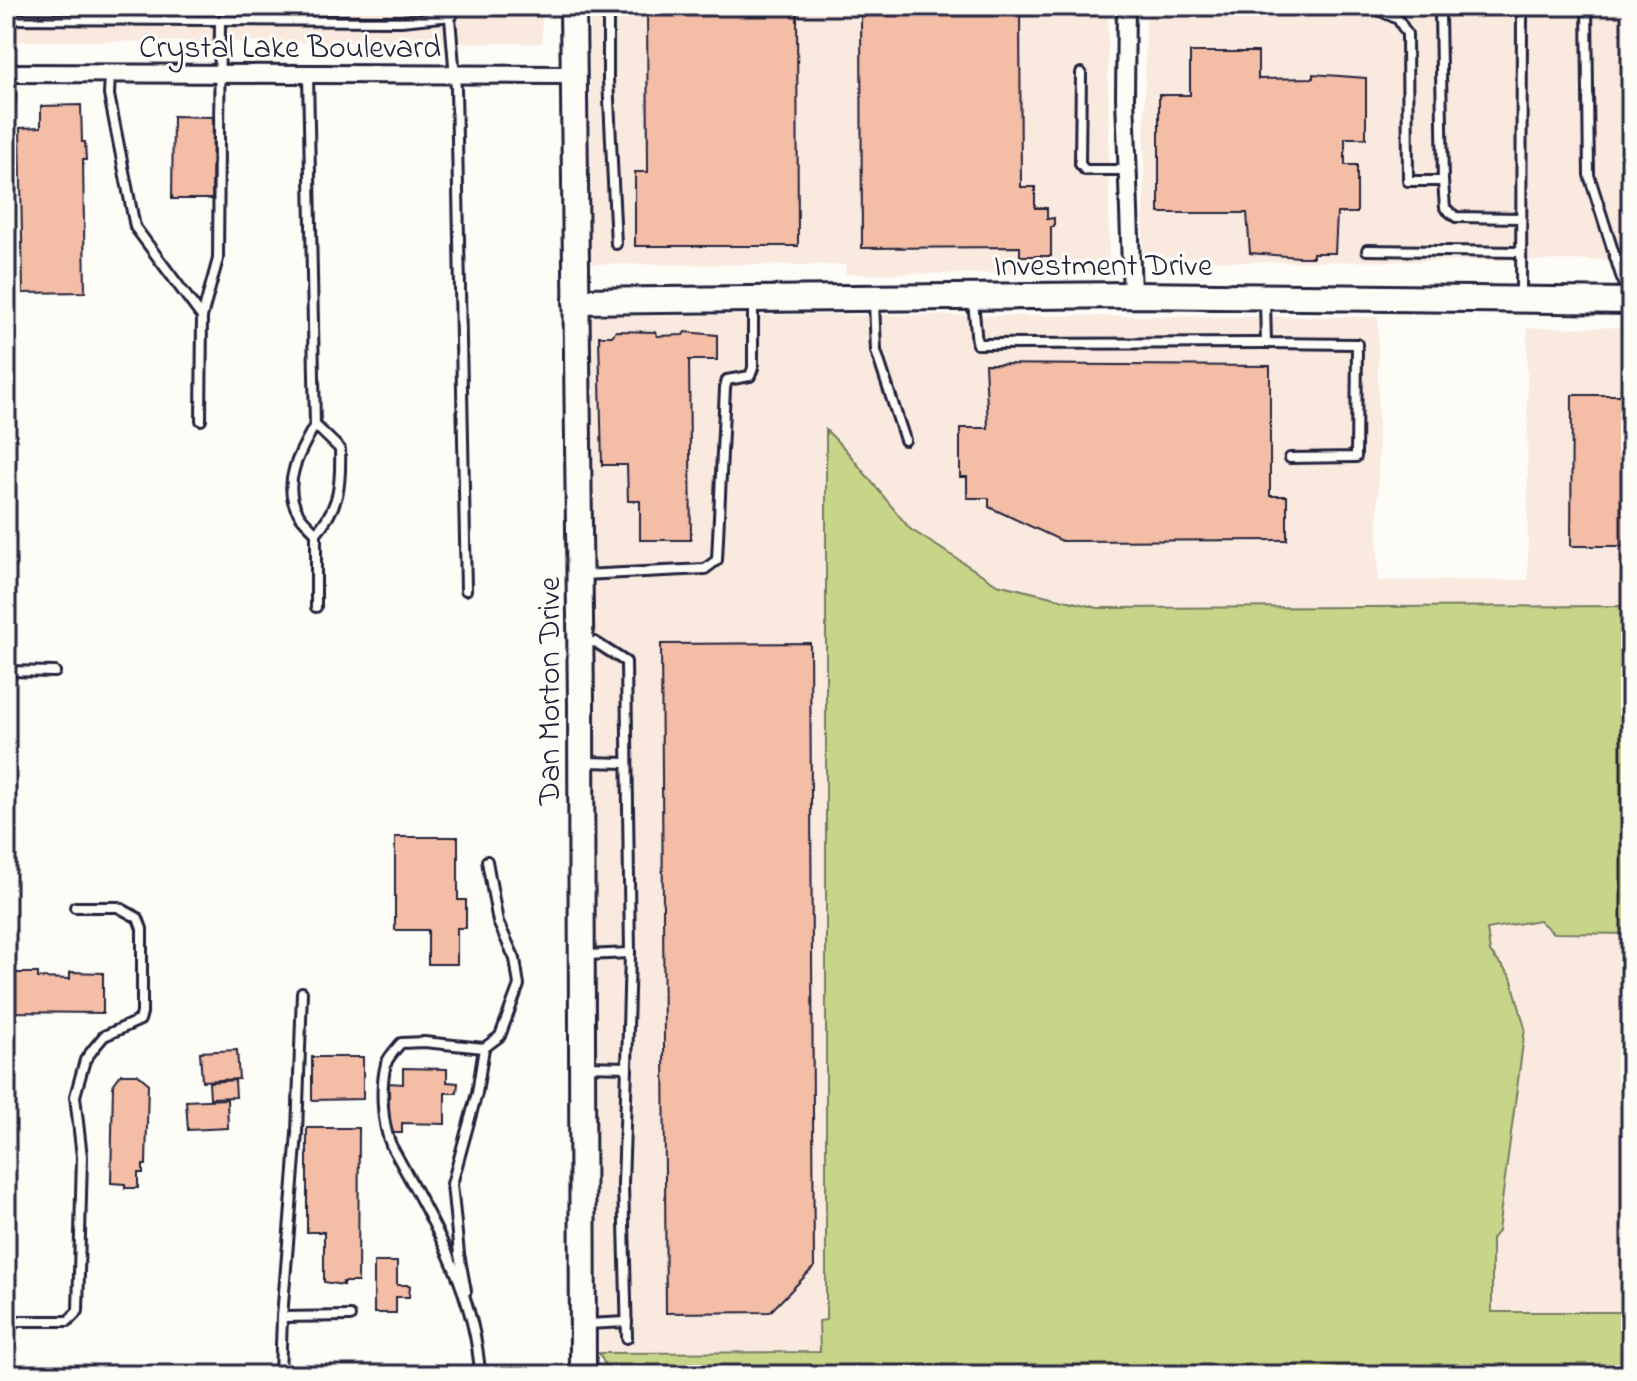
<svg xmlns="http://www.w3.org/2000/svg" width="1637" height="1381" font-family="'Indie Flower',sans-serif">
  <rect width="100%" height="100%" fill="#fdfcf7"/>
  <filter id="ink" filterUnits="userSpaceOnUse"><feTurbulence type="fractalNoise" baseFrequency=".0125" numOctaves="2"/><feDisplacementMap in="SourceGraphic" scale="16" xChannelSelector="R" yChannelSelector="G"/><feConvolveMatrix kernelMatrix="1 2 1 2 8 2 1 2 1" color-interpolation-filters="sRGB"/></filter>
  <g filter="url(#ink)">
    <g fill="#fae9df">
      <polygon points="6,6 542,6 542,43 6,41"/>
      <polygon points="590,6 1108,6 1109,264 1096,273 846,274 845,265 590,264"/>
      <polygon points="1146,6 1631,6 1631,260 1239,262 1143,255"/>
      <polygon points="844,315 1378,317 1378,581 1528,580 1527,328 1631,327 1631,606 1098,608 997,584 910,529 845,449 826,1321 819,1321 820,1352 599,1353 589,316"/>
      <polygon points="1539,920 1553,933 1631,934 1631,1312 1492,1312 1492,1239 1498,1231 1525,1028 1511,977 1490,952 1487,929"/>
    </g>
    <polygon fill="#c7d588" stroke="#747c62" stroke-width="2" points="826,430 845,449 910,529 997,584 1098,608 1631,606 1631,934 1553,933 1539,920 1487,929 1490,952 1511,977 1525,1028 1498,1231 1492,1239 1492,1312 1631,1312 1631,1370 610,1375 599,1353 820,1352 819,1321 826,1320"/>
    <g fill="#f3bda6" stroke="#22223b" stroke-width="2">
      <polygon points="647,6 797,6 798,246 635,246 635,172 648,172"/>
      <polygon points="861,6 1020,6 1021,187 1035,187 1035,208 1047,208 1047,219 1054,218 1054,227 1051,227 1051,256 1020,256 1020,247 862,248"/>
      <polygon points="1190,52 1258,52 1258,79 1313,78 1313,74 1366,78 1366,138 1345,138 1345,165 1357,165 1357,213 1337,213 1335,253 1313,253 1313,257 1299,257 1250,253 1247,213 1159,213 1159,95 1190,95"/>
      <polygon points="81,105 82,142 85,142 86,160 83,160 85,292 23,293 20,128 41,127 41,106"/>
      <polygon points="173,116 213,117 212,199 172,199"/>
      <polygon points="616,331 655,332 658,336 683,335 685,332 717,335 717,360 689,360 691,540 640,540 640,501 628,501 627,465 602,465 599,336 612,336"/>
      <polygon points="985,364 1270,366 1270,496 1287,496 1287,540 1062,541 989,507 989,498 967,498 967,477 960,477 960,428 988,428"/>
      <polygon points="1572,395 1631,395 1631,546 1571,546"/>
      <polygon points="810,643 814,1267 770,1312 666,1313 661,644"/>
      <polygon points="395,837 458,837 458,900 466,900 466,928 457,928 457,964 428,964 428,930 395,930"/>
      <polygon points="70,972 103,973 103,1013 6,1012 7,973 38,973 38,978 70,979"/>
      <polygon points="237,1050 239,1079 202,1081 200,1052"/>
      <polygon points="312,1057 363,1057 363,1099 312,1100"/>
      <polygon points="403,1068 447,1069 447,1082 458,1083 457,1093 445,1093 445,1124 402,1123 402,1133 389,1133 389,1083 403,1084"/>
      <polygon points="121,1074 137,1074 148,1083 146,1165 143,1165 143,1173 138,1173 138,1188 125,1188 125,1184 111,1183 113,1085"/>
      <polygon points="235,1080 236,1097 210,1098 209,1082"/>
      <polygon points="227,1099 228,1128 188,1130 186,1101"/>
      <polygon points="307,1128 359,1128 358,1282 343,1282 343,1285 324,1282 324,1232 307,1232"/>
      <polygon points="374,1262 397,1262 397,1285 410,1285 409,1297 396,1297 396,1313 374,1313"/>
    </g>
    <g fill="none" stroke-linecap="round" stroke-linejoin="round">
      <g stroke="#22223b" stroke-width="14">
        <g id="lane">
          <polyline points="449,6 456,89 466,590"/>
          <polyline points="604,6 608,22 608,79 616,244"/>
          <polyline points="1370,6 1398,19 1407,34 1408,181 1443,181 1440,14 1445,6"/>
          <polyline points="1518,6 1522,13 1521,299"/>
          <polyline points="1587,6 1589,175 1629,301 1628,322 1631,325"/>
          <polyline points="6,19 401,21 452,16"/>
          <polyline points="1081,73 1080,164 1085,170 1127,170"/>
          <polyline points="110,74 109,95 135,227 202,317"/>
          <path d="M308 75 315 425C300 451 280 485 299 514 303 521 311 527 316 533 340 506 341 484 340 449L315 425"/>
          <polyline points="6,101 10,101 10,74"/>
          <polyline points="1443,181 1445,208 1456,217 1521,218"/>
          <polyline points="1367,250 1520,252"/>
          <polyline points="973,301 977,344 1266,343"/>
          <polyline points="1265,301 1266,343 1357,344 1356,457 1290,458"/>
          <polyline points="874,302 876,351 905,440"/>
          <polyline points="201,420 202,317 218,259 220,20"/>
          <polyline points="583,575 705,569 717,560 725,388 727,380 750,376 753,368 753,300"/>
          <polyline points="316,607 316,533"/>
          <polyline points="585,643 595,642 626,662 630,953 586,955"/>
          <polyline points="6,671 55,672"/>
          <polyline points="586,762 627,763"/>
          <polyline points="586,1066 627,1067 630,953"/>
          <polyline points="466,1291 459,1254 452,1184 477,1093 484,1048"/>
          <polyline points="282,1317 297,1133 302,992"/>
          <polyline points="587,1324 627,1322"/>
          <polyline points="6,1330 17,1321 68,1321 78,1311 82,1157 75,1096 85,1060 94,1048 104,1036 140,1020 142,1013 142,929 138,918 118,907 75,907"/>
          <polyline points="627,1338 623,1184 627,1067"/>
          <polyline points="280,1375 282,1317 350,1316"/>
          <path d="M480 1375C476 1292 430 1216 391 1145 382 1124 380 1087 386 1064 388 1057 396 1049 401 1043L424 1042 484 1048 500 1036 519 985 515 959 498 922 487 861"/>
        </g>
      </g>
      <g stroke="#22223b" stroke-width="22">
        <g id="street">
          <polyline points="1126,6 1125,97 1132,295"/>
          <polyline points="6,73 573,75"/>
        </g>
      </g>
      <g stroke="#22223b" stroke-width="30">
        <g id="secondary">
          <polyline points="573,6 581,704 583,1375"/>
          <polyline points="576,301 1132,295 1631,301"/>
        </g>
      </g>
      <use href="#lane" stroke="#fdfcf7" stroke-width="8"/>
      <use href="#street" stroke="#fdfcf7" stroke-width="16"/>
      <use href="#secondary" stroke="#fdfcf7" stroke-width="24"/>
    </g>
  </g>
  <g text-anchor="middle" stroke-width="6" stroke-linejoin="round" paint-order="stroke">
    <g font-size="32" fill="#22223b" stroke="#fdfcf7">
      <text x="290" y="57">Crystal Lake Boulevard</text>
      <text x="1103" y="275">Investment Drive</text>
      <text transform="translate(548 691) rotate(-90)" y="11">Dan Morton Drive</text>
    </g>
  </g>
  <rect width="1637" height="1381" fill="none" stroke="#fdfcf7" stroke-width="32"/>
  <rect x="16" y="16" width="1605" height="1349" fill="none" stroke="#22223b" stroke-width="3" filter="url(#ink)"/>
</svg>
